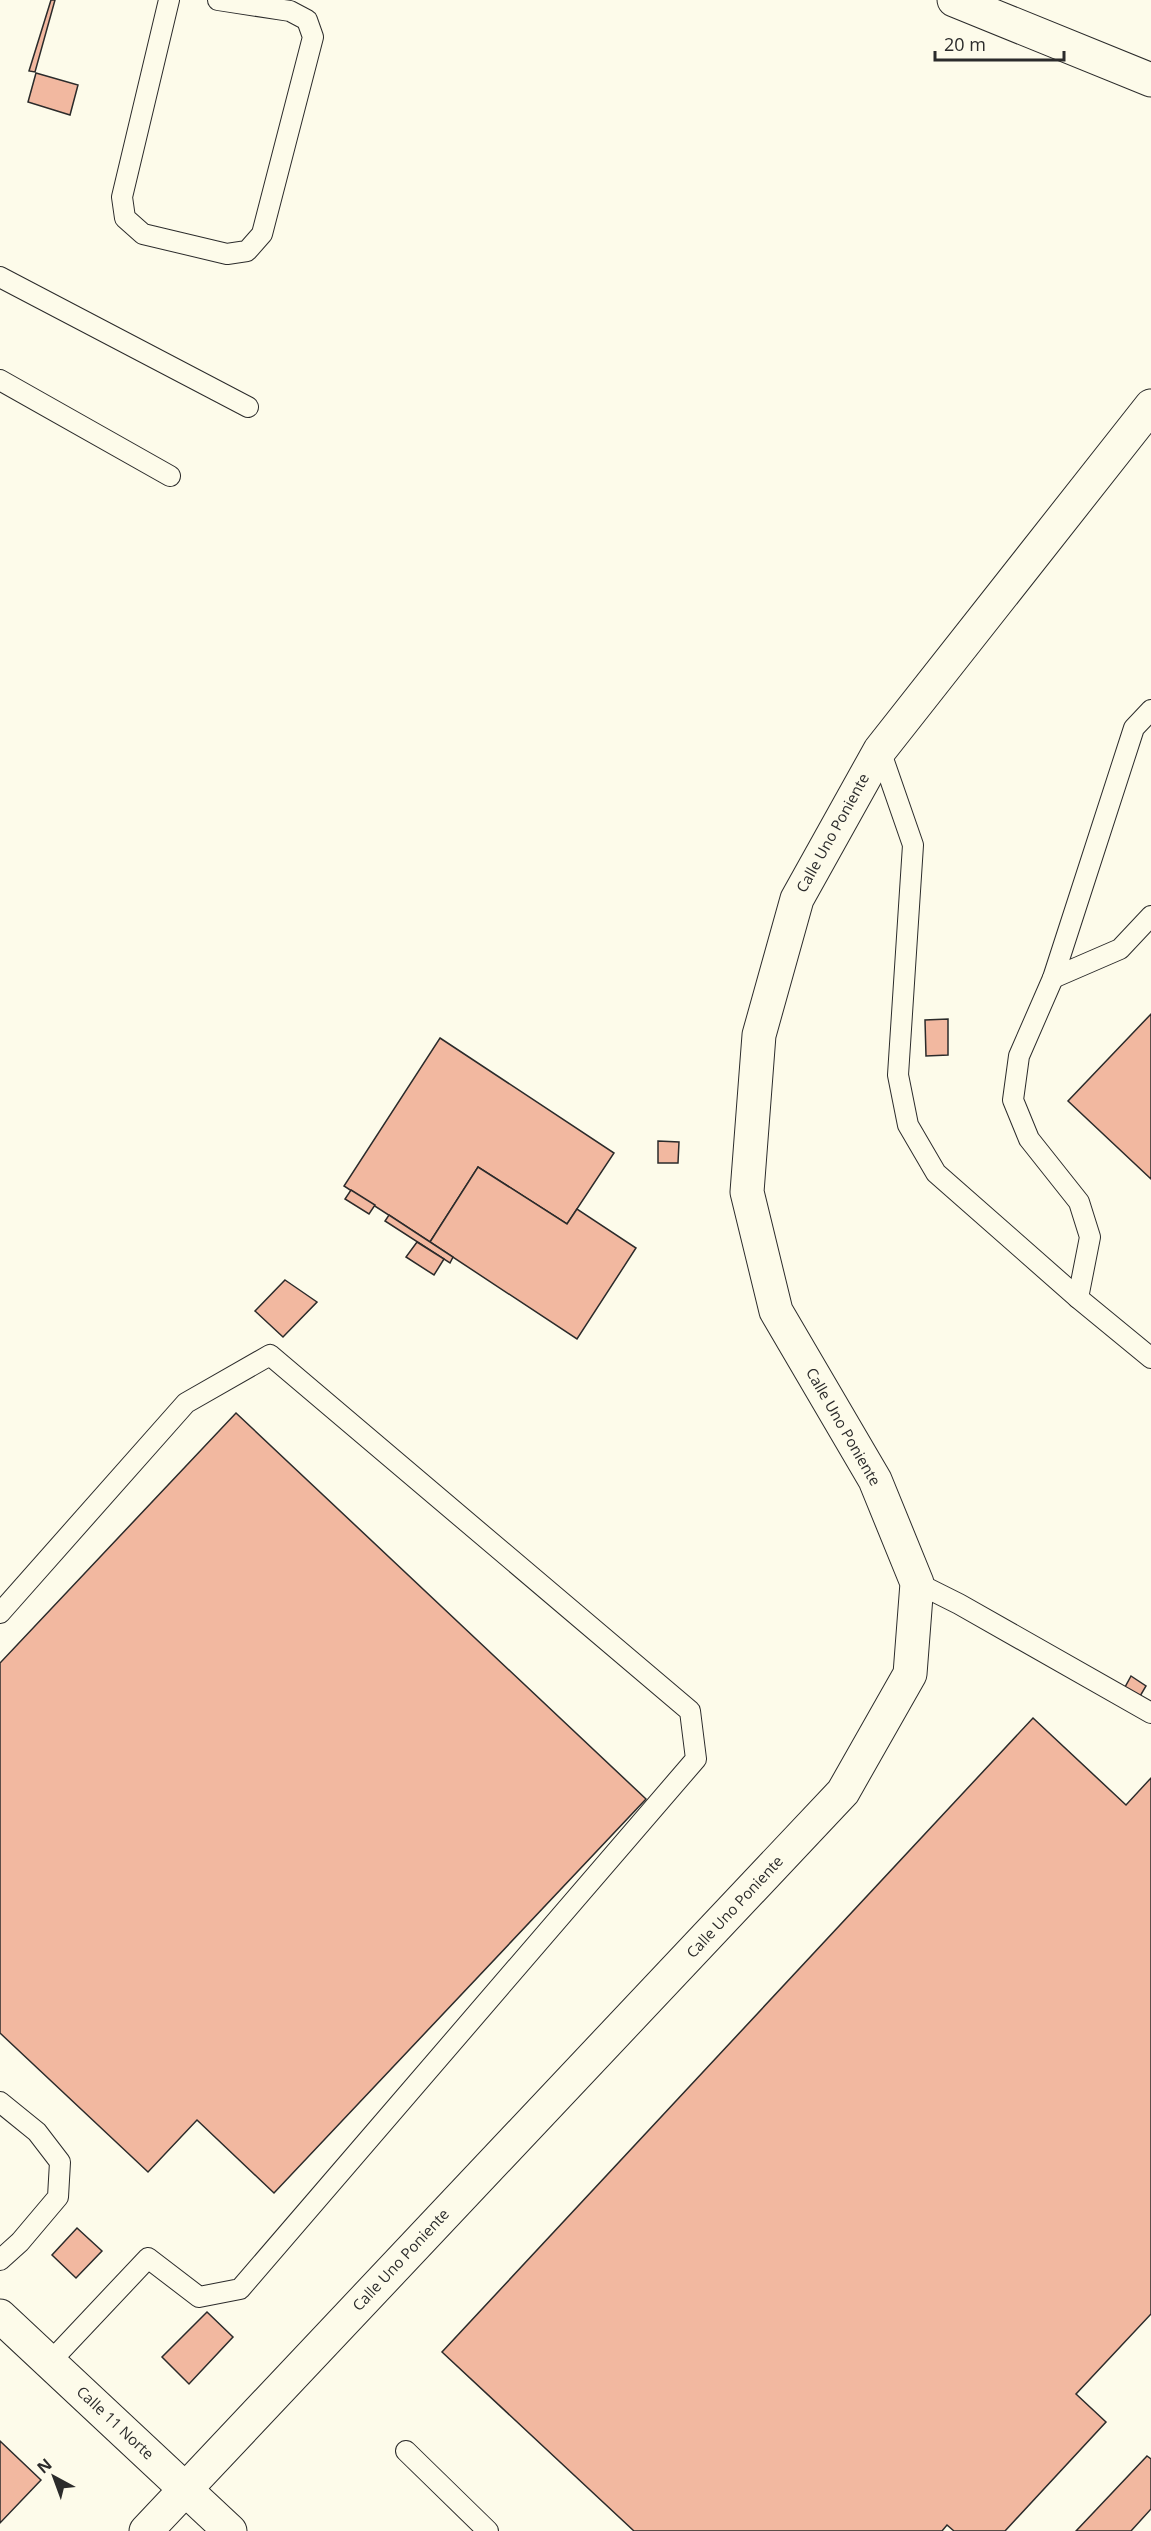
<svg xmlns="http://www.w3.org/2000/svg" width="1151" height="2531" font-family="'Open Sans',sans-serif">
  <rect width="100%" height="100%" fill="#fdfbea"/>
  <g fill="#f2b8a0" stroke="#2b2b2b" stroke-width="1.5">
    <polygon points="51,0 55,0 35,72 29,71"/>
    <polygon points="36,73 78,85 70,115 28,102"/>
    <polygon points="1151,1014 1151,1179 1068,1101"/>
    <polygon points="948,1019 948,1055 926,1056 925,1020"/>
    <polygon points="440,1038 614,1153 567,1224 478,1167 430,1242 344,1186"/>
    <polygon points="658,1141 679,1142 678,1163 658,1163"/>
    <polygon points="478,1167 567,1224 577,1209 636,1248 577,1339 430,1242"/>
    <polygon points="351,1190 375,1205 369,1214 345,1199"/>
    <polygon points="389,1215 453,1257 450,1263 385,1221"/>
    <polygon points="417,1242 444,1259 434,1275 406,1257"/>
    <polygon points="285,1280 317,1302 283,1337 255,1311"/>
    <polygon points="236,1413 646,1799 274,2193 197,2120 148,2172 0,2033 0,1663"/>
    <polygon points="1131,1676 1146,1686 1139,1698 1124,1689"/>
    <polygon points="1033,1718 1126,1805 1151,1778 1151,2314 1076,2394 1106,2422 1005,2531 954,2531 947,2525 942,2531 634,2531 442,2352"/>
    <polygon points="77,2228 102,2251 76,2278 52,2255"/>
    <polygon points="207,2312 233,2337 189,2384 162,2357"/>
    <polygon points="0,2441 41,2480 0,2523"/>
    <polygon points="1147,2456 1151,2459 1151,2509 1131,2531 1076,2531"/>
  </g>
  <g fill="none" stroke-linecap="round" stroke-linejoin="round">
    <g stroke="#2b2b2b" stroke-width="22">
      <g id="service">
        <polyline points="169,0 122,197 125,218 143,234 227,254 247,251 262,234 313,37 307,20 290,11 218,0"/>
        <polyline points="0,277 248,407"/>
        <polyline points="0,380 170,476"/>
        <polyline points="880,750 913,845 898,1075 908,1125 936,1173 1078,1298 1151,1358"/>
        <polyline points="1053,978 1120,949 1151,916"/>
        <polyline points="1078,1298 1090,1237 1079,1202 1029,1139 1013,1100 1019,1056 1053,978 1134,728 1151,710"/>
        <polyline points="917,1583 959,1604 1151,1713"/>
        <polyline points="0,1613 186,1403 270,1355 690,1711 696,1759 240,2289 199,2297 148,2258 50,2362"/>
        <polyline points="0,2102 37,2132 60,2162 58,2197 20,2242 0,2260"/>
        <polyline points="406,2451 488,2531"/>
      </g>
    </g>
    <g stroke="#2b2b2b" stroke-width="35">
      <polyline id="tertiary" points="0,2316 230,2531"/>
    </g>
    <g stroke="#2b2b2b" stroke-width="35">
      <polyline id="secondary" points="146,2531 843,1792 910,1674 917,1583 875,1480 776,1311 747,1192 759,1035 797,899 880,750 1151,406"/>
    </g>
    <g stroke="#2b2b2b" stroke-width="35">
      <polyline id="primary" points="954,0 1151,80"/>
    </g>
    <use href="#service" stroke="#fdfbea" stroke-width="20"/>
    <use href="#tertiary" stroke="#fdfbea" stroke-width="33"/>
    <use href="#secondary" stroke="#fdfbea" stroke-width="33"/>
    <use href="#primary" stroke="#fdfbea" stroke-width="33"/>
  </g>
  <g text-anchor="middle" stroke-width="4.5" stroke-linejoin="round" paint-order="stroke">
    <g font-size="15" fill="#2b2b2b" stroke="#fdfbea">
      <text transform="translate(833 833) rotate(-61)" y="5">Calle Uno Poniente</text>
      <text transform="translate(843 1427) rotate(60)" y="5">Calle Uno Poniente</text>
      <text transform="translate(735 1907) rotate(-47)" y="5">Calle Uno Poniente</text>
      <text transform="translate(401 2260) rotate(-47)" y="5">Calle Uno Poniente</text>
      <text transform="translate(115 2423) rotate(43)" y="5">Calle 11 Norte</text>
    </g>
  </g>
  <g transform="translate(54 2477) rotate(319)" stroke="#fdfbea" stroke-width="4.5" paint-order="stroke">
  <path d="M0-4.5L10 22L0 15L-10 22Z" fill="#2b2b2b"/>
  <text y="-9" font-size="16" font-weight="bold" text-anchor="middle" fill="#2b2b2b">N</text>
  </g>
  <path d="M935 51v9h129v-9" fill="none" stroke="#2b2b2b" stroke-width="3"/>
  <text x="944" y="51" font-size="18" fill="#2b2b2b" stroke="#fdfbea" stroke-width="4.5" paint-order="stroke">20 m</text>
</svg>
